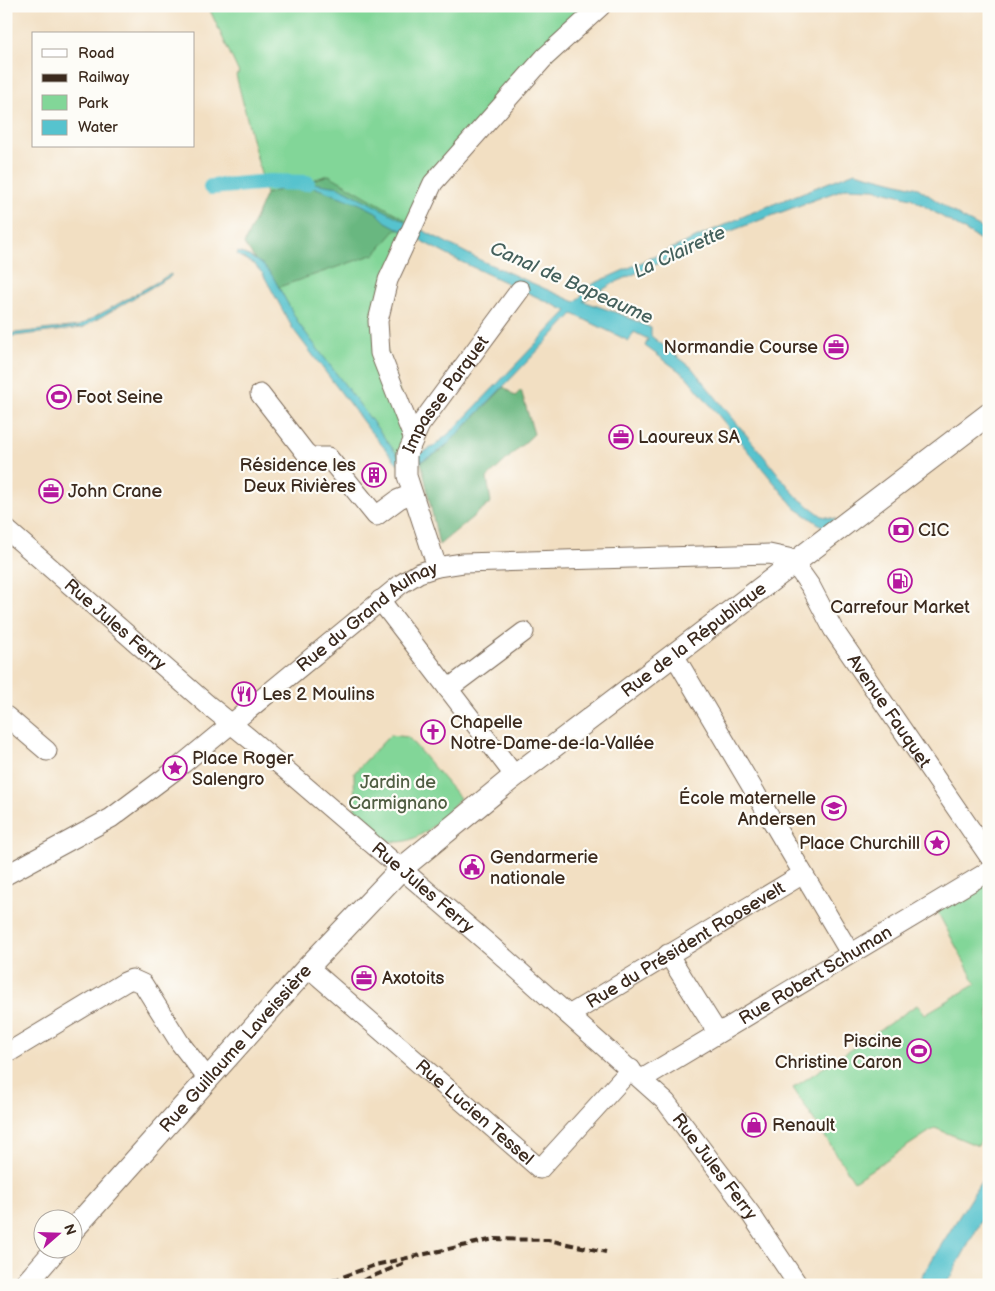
<svg xmlns="http://www.w3.org/2000/svg" width="995" height="1291" font-family="'Balsamiq Sans',sans-serif">
  <rect width="100%" height="100%" fill="#fdfcf7"/>
  <filter id="ink" filterUnits="userSpaceOnUse"><feTurbulence type="fractalNoise" baseFrequency=".02" numOctaves="2"/><feDisplacementMap in="SourceGraphic" scale="10" xChannelSelector="R" yChannelSelector="G"/><feConvolveMatrix kernelMatrix="1 2 1 2 8 2 1 2 1" color-interpolation-filters="sRGB"/></filter>
  <filter id="wash" filterUnits="userSpaceOnUse"><feTurbulence type="fractalNoise" baseFrequency=".0096" numOctaves="4" result="noise"/><feDisplacementMap in="SourceGraphic" scale="20" xChannelSelector="R" yChannelSelector="G"/><feGaussianBlur stdDeviation="1.12" result="paint"/><feColorMatrix in="noise" values="0 0 0 0 0 0 0 0 0 0 0 0 0 0 0 0 0 1.4 0 .05"/><feComposite in="paint" operator="in"/></filter>
  <g filter="url(#wash)">
    <rect width="100%" height="100%" fill="#f2dfc2"/>
    <g fill="#82d698" stroke="#5e805b">
      <polygon points="208,6 601,6 433,183 378,321 413,437 399,459 317,355 276,288 296,280 329,175 266,194 236,75 239,73"/>
      <path d="M390 735 408 737 460 798C444 817 412 854 383 838 373 832 363 819 355 811L354 773Z"/>
      <polygon points="989,882 989,1127 978,1146 935,1128 854,1181 793,1088 917,1005 925,1014 976,984 937,911"/>
    </g>
    <g fill="#69b780" stroke="#52704f">
      <polygon points="329,175 405,219 375,254 276,288 244,244 266,194"/>
      <polygon points="504,387 515,396 521,390 534,434 487,478 491,502 439,545 421,461 442,450"/>
    </g>
    <g fill="#56c3ce" stroke="#487676">
      <polygon points="855,172 918,188 962,218 989,232 989,245 911,198 874,189 846,188 731,231 614,283 583,301 623,315 651,328 651,336 691,367 797,497 822,516 836,519 825,528 795,508 686,376 645,346 648,339 634,332 629,341 573,314 449,443 435,454 421,461 422,463 418,462 419,454 433,447 454,429 567,311 453,258 386,222 376,212 360,204 313,187 286,185 287,179 339,187 480,260 575,302 593,284 751,213"/>
      <polygon points="238,252 249,256 262,264 272,275 299,324 399,457 398,464 370,431 293,329 263,274 254,264 237,255"/>
      <polygon points="171,274 171,276 82,328 6,337 6,334 79,326"/>
      <polygon points="989,1169 989,1207 947,1283 916,1285"/>
    </g>
    <g fill="none" stroke-linecap="round" stroke-linejoin="round">
      <polyline stroke="#56c3ce" stroke-width="16" points="211,187 270,182 307,183"/>
    </g>
  </g>
  <g filter="url(#ink)">
    <g fill="none" stroke-linecap="round" stroke-linejoin="round">
      <g stroke="#7b6957" stroke-width="21">
        <g id="minor">
          <polyline points="260,394 305,452 311,457 328,457 376,516 399,499 412,494"/>
          <polyline points="413,437 380,353 378,321 388,280 433,183 545,57 601,6"/>
          <path id="s1" d="M6 529 208 705 250 739 490 945 666 1102 750 1213 798 1285"/>
          <path id="s2" d="M437 567 407 476V454L420 425 520 290"/>
          <polyline points="380,600 515,776"/>
          <polyline points="674,655 850,953"/>
          <polyline points="448,689 524,632"/>
          <polyline points="6,716 47,751"/>
          <path id="s3" d="M6 875 111 818 174 771 401 584 419 573 437 567 463 563 769 554 788 558 794 563 811 587 833 629 989 856"/>
          <polyline points="668,954 717,1032"/>
          <path id="s4" d="M308 967 540 1169 631 1069"/>
          <path id="s5" d="M569 1015 803 874"/>
          <polyline points="6,1054 125,982 132,979 143,984 180,1043 208,1079"/>
          <path id="s6" d="M642 1079 989 871"/>
        </g>
      </g>
      <g stroke="#7b6957" stroke-width="24">
        <g id="tertiary">
          <path id="s7" d="M72 1231 308 967 401 869 511 779 989 414"/>
          <polyline points="25,1285 57,1248"/>
        </g>
      </g>
      <use href="#minor" stroke="#fff" stroke-width="19"/>
      <use href="#tertiary" stroke="#fff" stroke-width="22"/>
      <g stroke="#3b2a1e" stroke-width="4" stroke-dasharray="8 4" stroke-linecap="butt">
        <polyline points="321,1285 375,1265 494,1239 548,1240 606,1252"/>
        <polyline points="352,1285 407,1262"/>
      </g>
    </g>
  </g>
  <defs>
    <g id="office-ring" transform="scale(1.25)"><circle r="9.5" fill="#fdfcf7" stroke="#b5179e" stroke-width="1.5"/><path d="M-6-3h4V-5.5h4V-3h4V5H-6ZM-1-4.5V-3h2v-1.5ZM-6 0V1H6V0Z" fill="#b5179e"/></g>
    <g id="stadium-ring" transform="scale(1.25)"><circle r="9.5" fill="#fdfcf7" stroke="#b5179e" stroke-width="1.5"/><path d="M0-5a6.5 5 0 1 0 0 10a6.5 5 0 1 0 0-10ZM-3.5-1.8h7v3.6h-7Z" fill="#b5179e"/></g>
    <g id="building-ring" transform="scale(1.25)"><circle r="9.5" fill="#fdfcf7" stroke="#b5179e" stroke-width="1.5"/><path d="M-4-6H4V6H1V3H-1V6H-4ZM-2.5-4.3h1.7v1.8h-1.7ZM.8-4.3h1.7v1.8H.8ZM-2.5-1h1.7V.8h-1.7ZM.8-1h1.7V.8H.8Z" fill="#b5179e"/></g>
    <g id="bank-ring" transform="scale(1.25)"><circle r="9.5" fill="#fdfcf7" stroke="#b5179e" stroke-width="1.5"/><path d="M-6-4H6V4H-6ZM0-2.3a2.3 2.3 0 1 0 0 4.6a2.3 2.3 0 1 0 0-4.6Z" fill="#b5179e"/></g>
    <g id="fuel-ring" transform="scale(1.25)"><circle r="9.5" fill="#fdfcf7" stroke="#b5179e" stroke-width="1.5"/><path d="M-5.5-6h7V0h2V4h1.3V-2.5L3-4.5l.8-.8L6-3V5H2.5V1h-1V6h-7ZM-4.2-4.7v3.2H.2V-4.7Z" fill="#b5179e"/></g>
    <g id="restaurant-ring" transform="scale(1.25)"><circle r="9.5" fill="#fdfcf7" stroke="#b5179e" stroke-width="1.5"/><path d="M-5-6h1v4h1v-4h1v4h1v-4h1v5L-1.5 .5V6h-2V.5L-5-1ZM5-6V6H3V1.5H1.5Q1.5-4 5-6Z" fill="#b5179e"/></g>
    <g id="church-ring" transform="scale(1.25)"><circle r="9.5" fill="#fdfcf7" stroke="#b5179e" stroke-width="1.5"/><path d="M-1.2-6h2.4v3.5h3.3v2.4h-3.3V6h-2.4V-.1h-3.3v-2.4h3.3Z" fill="#b5179e"/></g>
    <g id="sight-ring" transform="scale(1.25)"><circle r="9.5" fill="#fdfcf7" stroke="#b5179e" stroke-width="1.5"/><path d="M0-6L1.8-2.2L6-1.7L2.9 1.2L3.7 5.4L0 3.3L-3.7 5.4L-2.9 1.2L-6-1.7L-1.8-2.2Z" fill="#b5179e"/></g>
    <g id="school-ring" transform="scale(1.25)"><circle r="9.5" fill="#fdfcf7" stroke="#b5179e" stroke-width="1.5"/><path d="M0-5L7-2L0 1L-7-2ZM-4 1L0 2.5L4 1V4Q0 6-4 4Z" fill="#b5179e"/></g>
    <g id="civic-ring" transform="scale(1.25)"><circle r="9.5" fill="#fdfcf7" stroke="#b5179e" stroke-width="1.5"/><path d="M-.6-6.5H3V-4.5H.6V-3L4-1V1h2V6H-6V1h2V-1L-.6-3ZM-1.2 2.5V6h2.4V2.5Z" fill="#b5179e"/></g>
    <g id="shop-ring" transform="scale(1.25)"><circle r="9.5" fill="#fdfcf7" stroke="#b5179e" stroke-width="1.5"/><path d="M-5-2.5h2.3a2.7 3.5 0 0 1 5.4 0H5L5.5 6h-11ZM-1.5-2.5h3a1.5 2.3 0 0 0-3 0Z" fill="#b5179e"/></g>
  </defs>
  <g fill-rule="evenodd">
    <use href="#office-ring" x="836" y="347"/>
    <use href="#stadium-ring" x="59" y="397"/>
    <use href="#office-ring" x="621" y="437"/>
    <use href="#building-ring" x="374" y="475"/>
    <use href="#office-ring" x="51" y="491"/>
    <use href="#bank-ring" x="901" y="530"/>
    <use href="#fuel-ring" x="900" y="581"/>
    <use href="#restaurant-ring" x="244" y="694"/>
    <use href="#church-ring" x="433" y="732"/>
    <use href="#sight-ring" x="175" y="768"/>
    <use href="#school-ring" x="834" y="808"/>
    <use href="#sight-ring" x="937" y="843"/>
    <use href="#civic-ring" x="472" y="867"/>
    <use href="#office-ring" x="364" y="978"/>
    <use href="#stadium-ring" x="919" y="1051"/>
    <use href="#shop-ring" x="754" y="1125"/>
  </g>
  <g text-anchor="middle" stroke-width="4.5" stroke-linejoin="round" paint-order="stroke">
    <g font-size="18" fill="#3b2a1e" stroke="#fdfcf7" text-anchor="start">
      <text x="818" y="353" text-anchor="end">Normandie Course</text>
      <text x="76" y="403">Foot Seine</text>
      <text x="638" y="443">Laoureux SA</text>
      <text x="356" y="471" text-anchor="end">Résidence les<tspan x="356" dy="21">Deux Rivières</tspan></text>
      <text x="68" y="497">John Crane</text>
      <text x="918" y="536">CIC</text>
      <text x="900" y="613" text-anchor="middle">Carrefour Market</text>
      <text x="262" y="700">Les 2 Moulins</text>
      <text x="450" y="728">Chapelle<tspan x="450" dy="21">Notre-Dame-de-la-Vallée</tspan></text>
      <text x="192" y="764">Place Roger<tspan x="192" dy="21">Salengro</tspan></text>
      <text x="816" y="804" text-anchor="end">École maternelle<tspan x="816" dy="21">Andersen</tspan></text>
      <text x="920" y="849" text-anchor="end">Place Churchill</text>
      <text x="490" y="863">Gendarmerie<tspan x="490" dy="21">nationale</tspan></text>
      <text x="382" y="984">Axotoits</text>
      <text x="902" y="1047" text-anchor="end">Piscine<tspan x="902" dy="21">Christine Caron</tspan></text>
      <text x="772" y="1131">Renault</text>
    </g>
    <g font-size="18" fill="#3b2a1e" stroke="#fdfcf7">
      <text dy="6" stroke="none"><textPath href="#s2" startOffset="189">Impasse Parquet</textPath></text>
      <text dy="6" stroke="none"><textPath href="#s3" startOffset="446">Rue du Grand Aulnay</textPath></text>
      <text dy="6" stroke="none"><textPath href="#s1" startOffset="145">Rue Jules Ferry</textPath></text>
      <text dy="6" stroke="none"><textPath href="#s7" startOffset="861">Rue de la République</textPath></text>
      <text dy="6" stroke="none"><textPath href="#s3" startOffset="1068">Avenue Fauquet</textPath></text>
      <text dy="6" stroke="none"><textPath href="#s1" startOffset="550">Rue Jules Ferry</textPath></text>
      <text dy="6" stroke="none"><textPath href="#s5" startOffset="136">Rue du Président Roosevelt</textPath></text>
      <text dy="6" stroke="none"><textPath href="#s6" startOffset="202">Rue Robert Schuman</textPath></text>
      <text dy="6" stroke="none"><textPath href="#s7" startOffset="245">Rue Guillaume Laveissière</textPath></text>
      <text dy="6" stroke="none"><textPath href="#s4" startOffset="221">Rue Lucien Tessel</textPath></text>
      <text dy="6" stroke="none"><textPath href="#s1" startOffset="955">Rue Jules Ferry</textPath></text>
    </g>
    <g font-size="18" fill="#505e43" stroke="#fdfcf7">
      <text x="398" y="788">Jardin de<tspan x="398" dy="21">Carmignano</tspan></text>
    </g>
    <g font-size="19" font-style="italic" fill="#44605c" stroke="#fdfcf7">
      <text transform="translate(679 251) rotate(-25)" y="7">La Clairette</text>
      <text transform="translate(572 282) rotate(24)" y="7">Canal de Bapeaume</text>
    </g>
  </g>
  <rect width="995" height="1291" fill="none" stroke="#fdfcf7" stroke-width="25"/>
  <rect x="32" y="32" width="162" height="115" fill="#fdfcf7" stroke="#afa8a0"/>
  <rect x="42" y="49" width="25" height="8" fill="#ffffff" stroke="#afa8a0"/>
  <text x="78" y="58" font-size="15" fill="#3b2a1e">Road</text>
  <rect x="42" y="74" width="25" height="8" fill="#3b2a1e" stroke="#afa8a0"/>
  <text x="78" y="82" font-size="15" fill="#3b2a1e">Railway</text>
  <rect x="42" y="95" width="25" height="15" fill="#82d698" stroke="#afa8a0"/>
  <text x="78" y="108" font-size="15" fill="#3b2a1e">Park</text>
  <rect x="42" y="120" width="25" height="15" fill="#56c3ce" stroke="#afa8a0"/>
  <text x="78" y="132" font-size="15" fill="#3b2a1e">Water</text>
  <g transform="translate(58 1234) rotate(70)"><circle r="24" fill="#fdfcf7" stroke="#afa8a0"/>
  <path d="M0-4L9 19L0 12L-9 19Z" fill="#b5179e"/>
  <text y="-8" font-size="14" font-weight="bold" text-anchor="middle" fill="#3b2a1e">N</text>
  </g>
</svg>
